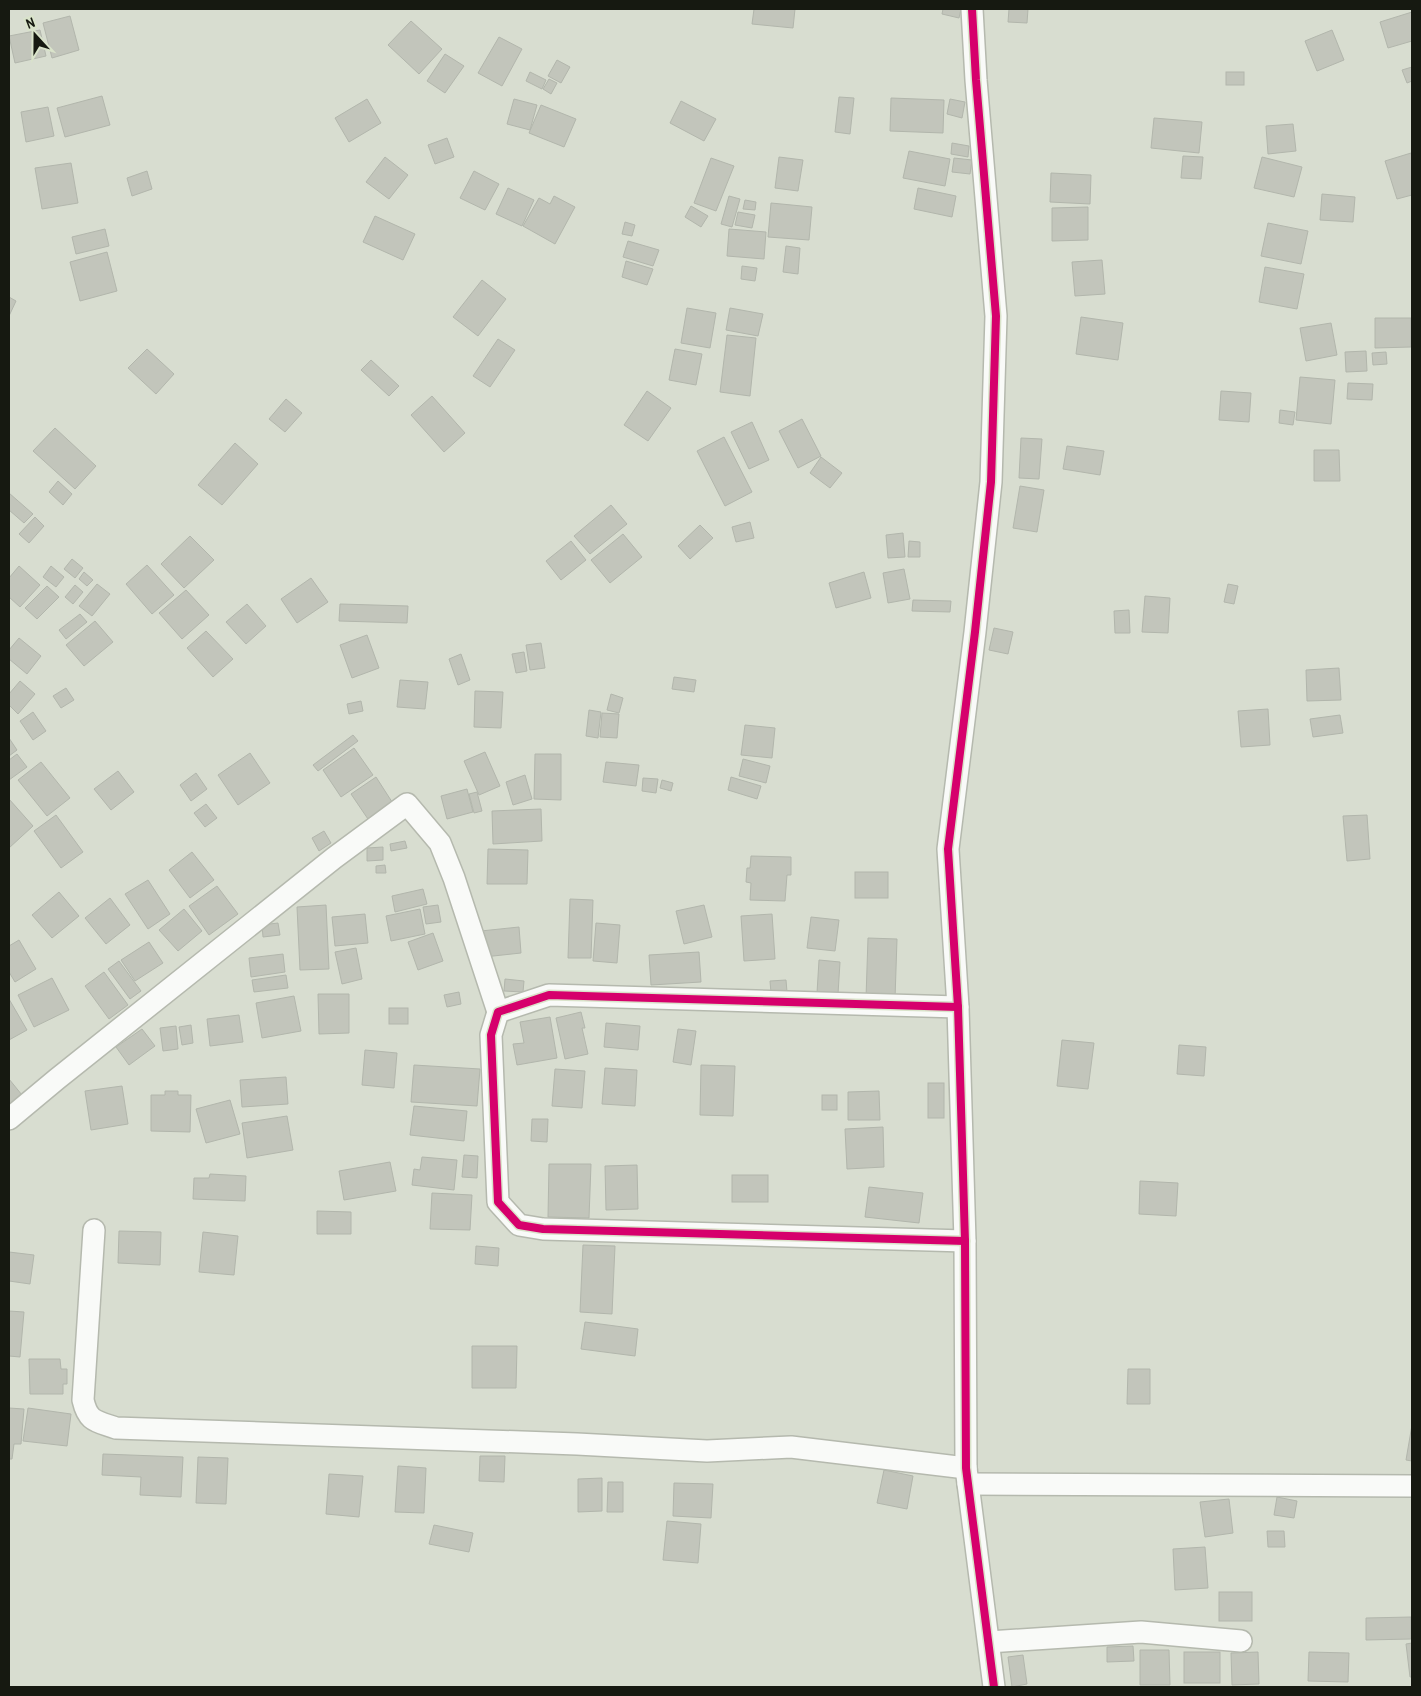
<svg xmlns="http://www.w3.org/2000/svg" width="1421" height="1696" font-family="'Archivo Narrow',sans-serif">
  <rect width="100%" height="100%" fill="#d8ddd0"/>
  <g fill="#c2c5bb" stroke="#b2b6ac">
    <polygon points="754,9 795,9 793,28 752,24"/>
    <polygon points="943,9 961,9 959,18 942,14"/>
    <polygon points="1009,9 1028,9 1027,23 1008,22"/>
    <polygon points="1412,12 1412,41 1388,48 1380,22"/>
    <polygon points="70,16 79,50 52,58 43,23"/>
    <polygon points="411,21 442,49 419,74 388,45"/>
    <polygon points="40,30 46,56 15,63 9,36"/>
    <polygon points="1332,30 1344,60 1317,71 1305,41"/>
    <polygon points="499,37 522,49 502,86 478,73"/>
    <polygon points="445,54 464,66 445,93 427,81"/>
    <polygon points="557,60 570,67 561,83 548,76"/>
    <polygon points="1412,67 1412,81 1407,83 1402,70"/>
    <polygon points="530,72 546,80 542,89 526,81"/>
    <rect x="1226" y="72" width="18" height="13"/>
    <polygon points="549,79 557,83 551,94 543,89"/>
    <polygon points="102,96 110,125 65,137 57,108"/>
    <polygon points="839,97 854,98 850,134 835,132"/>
    <polygon points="891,98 944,100 943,133 890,131"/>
    <polygon points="367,99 381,123 349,142 335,118"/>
    <polygon points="514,99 537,105 530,130 507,124"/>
    <polygon points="950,99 965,102 962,118 947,114"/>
    <polygon points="681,101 716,119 704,141 670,123"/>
    <polygon points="541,105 576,119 564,147 529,133"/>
    <polygon points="48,107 54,136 26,142 21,112"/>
    <polygon points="1154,118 1202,122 1199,153 1151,148"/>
    <polygon points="1293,124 1296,151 1268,154 1266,126"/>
    <polygon points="447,138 454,157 435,164 428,145"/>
    <polygon points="952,143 969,146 968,157 951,154"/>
    <polygon points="909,151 950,159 945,186 903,178"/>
    <polygon points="1411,153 1412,158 1412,195 1397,199 1385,161"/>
    <polygon points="1183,156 1203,157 1201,179 1181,178"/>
    <polygon points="385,157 408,175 389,199 366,182"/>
    <polygon points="779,157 803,160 798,191 775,188"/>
    <polygon points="1262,157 1302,167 1294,197 1254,188"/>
    <polygon points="711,158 734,166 716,211 694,203"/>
    <polygon points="954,158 972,160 970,174 952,172"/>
    <polygon points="71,163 78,203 42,209 35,168"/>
    <polygon points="147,171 152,189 132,196 127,178"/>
    <polygon points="474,171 499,184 485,210 460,198"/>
    <polygon points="1051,173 1091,175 1090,204 1050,202"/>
    <polygon points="508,188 534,200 522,226 496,214"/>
    <polygon points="918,188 956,196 952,217 914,209"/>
    <polygon points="1322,194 1355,197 1353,222 1320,220"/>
    <polygon points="554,196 575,207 555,244 523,226 539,198 550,204"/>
    <polygon points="729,196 740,199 732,227 721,224"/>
    <polygon points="745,200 756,202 755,210 743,209"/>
    <polygon points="771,203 812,207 809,240 768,237"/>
    <polygon points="691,206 708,216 701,227 685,217"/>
    <polygon points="1088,207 1088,240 1052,241 1052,208"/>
    <polygon points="738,212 755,215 752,228 735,225"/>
    <polygon points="375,216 415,234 403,260 363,242"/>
    <polygon points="625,222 635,225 632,236 622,234"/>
    <polygon points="1268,223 1308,231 1301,264 1261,256"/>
    <polygon points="105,229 109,246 76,254 72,237"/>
    <polygon points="729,229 766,232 764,259 727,256"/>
    <polygon points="628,241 659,250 653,266 623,257"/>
    <polygon points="786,246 800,248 798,274 783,272"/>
    <polygon points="107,252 117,291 80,301 70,262"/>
    <polygon points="1102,260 1105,294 1075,296 1072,262"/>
    <polygon points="626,261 653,269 647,285 622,277"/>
    <polygon points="742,266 757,268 755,281 741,279"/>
    <polygon points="1265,267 1304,274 1297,309 1259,302"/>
    <polygon points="482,280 506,299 478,336 453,317"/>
    <polygon points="9,297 16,301 9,316"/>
    <polygon points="687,308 716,313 710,348 681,343"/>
    <polygon points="730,308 763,314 758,336 726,330"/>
    <polygon points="1081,317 1123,323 1118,360 1076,354"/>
    <polygon points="1375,318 1411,318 1411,347 1375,348"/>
    <polygon points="1331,323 1337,355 1306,361 1300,328"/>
    <polygon points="727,335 756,338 750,396 720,392"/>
    <polygon points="498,339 515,350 490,387 473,376"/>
    <polygon points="147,349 174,374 156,394 128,368"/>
    <polygon points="675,349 702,354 696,385 669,380"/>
    <polygon points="1366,351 1367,371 1346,372 1345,352"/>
    <polygon points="1386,352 1387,364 1373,365 1372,353"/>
    <polygon points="371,360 399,386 389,396 361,370"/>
    <polygon points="1300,377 1335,380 1331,424 1296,420"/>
    <polygon points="1348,383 1373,384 1372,400 1347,399"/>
    <polygon points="647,391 671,408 648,441 624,425"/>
    <polygon points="1221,391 1251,393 1249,422 1219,420"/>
    <polygon points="432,396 465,433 444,452 411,415"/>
    <polygon points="286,399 302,413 285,432 269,419"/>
    <polygon points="1280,410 1295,412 1293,425 1279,423"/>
    <polygon points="802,419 821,456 798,468 779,431"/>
    <polygon points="752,422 769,460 749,469 731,432"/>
    <polygon points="55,428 96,466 75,489 33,451"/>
    <polygon points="724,437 752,492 725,506 697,451"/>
    <polygon points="1021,438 1042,439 1039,479 1019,478"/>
    <polygon points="235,443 258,464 222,505 198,485"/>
    <polygon points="1067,446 1104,451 1100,475 1063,469"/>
    <polygon points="1314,450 1339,450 1340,481 1314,481"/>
    <polygon points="821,457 842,473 830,488 810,473"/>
    <polygon points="58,481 72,494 63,505 49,492"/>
    <polygon points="1020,486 1044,490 1037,532 1013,528"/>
    <polygon points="9,493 33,514 24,523 9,510"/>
    <polygon points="611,505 627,524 590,554 574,536"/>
    <polygon points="35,517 44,526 29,543 19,534"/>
    <polygon points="750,522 754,538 736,542 732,527"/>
    <polygon points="700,525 713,538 690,559 678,546"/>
    <polygon points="903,533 905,557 888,558 886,535"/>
    <polygon points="623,534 642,557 610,583 591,560"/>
    <polygon points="190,536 214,560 184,588 161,564"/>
    <polygon points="571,541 586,560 561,580 546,561"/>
    <polygon points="909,541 920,542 920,557 908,557"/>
    <polygon points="72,559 83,568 75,578 64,569"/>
    <polygon points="147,565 174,595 152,614 126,584"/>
    <polygon points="19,566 40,585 20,607 9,597 9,578"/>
    <polygon points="51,566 64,577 56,587 43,577"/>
    <polygon points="904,569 910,599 888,603 883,573"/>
    <polygon points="84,572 93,580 87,586 79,579"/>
    <polygon points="864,572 871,598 836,608 829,583"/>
    <polygon points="311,578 328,602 297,623 281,599"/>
    <polygon points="97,584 110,594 92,616 79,606"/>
    <polygon points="1228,584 1238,586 1234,604 1224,602"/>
    <polygon points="75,585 83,592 73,604 65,597"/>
    <polygon points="47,586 59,597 37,619 25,608"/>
    <polygon points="186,590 209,615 182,639 159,613"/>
    <polygon points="1145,596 1170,598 1168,633 1142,632"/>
    <polygon points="913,600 951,601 950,612 912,611"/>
    <polygon points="247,604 266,626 246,644 226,622"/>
    <polygon points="340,604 408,606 407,623 339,621"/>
    <polygon points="1129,610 1130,633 1115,633 1114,611"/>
    <polygon points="80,614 87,622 66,639 59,630"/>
    <polygon points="95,621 113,642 84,666 66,645"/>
    <polygon points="994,628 1013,632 1008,654 989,650"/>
    <polygon points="206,631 233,659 213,677 187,648"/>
    <polygon points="367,635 379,668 352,678 340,645"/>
    <polygon points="19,638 41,656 27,674 9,659 9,650"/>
    <polygon points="541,643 545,668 530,670 526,645"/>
    <polygon points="524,652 527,671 516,673 512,654"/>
    <polygon points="461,654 470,680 458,685 449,659"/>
    <polygon points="1339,668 1341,700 1307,701 1306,670"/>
    <polygon points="674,677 696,680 694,692 672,689"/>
    <polygon points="400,680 428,682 425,709 397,707"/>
    <polygon points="20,681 35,694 18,714 9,705 9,694"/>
    <polygon points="66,688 74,700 61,708 53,696"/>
    <polygon points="475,691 503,692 501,728 474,727"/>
    <polygon points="611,694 623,698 619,713 607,710"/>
    <polygon points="361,701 363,711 349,714 347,704"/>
    <polygon points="1268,709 1270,745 1241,747 1238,711"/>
    <polygon points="589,710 601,712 598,738 586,736"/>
    <polygon points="33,712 46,731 33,740 20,721"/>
    <polygon points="602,713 619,714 617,738 600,737"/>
    <polygon points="1340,715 1343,733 1313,737 1310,719"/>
    <polygon points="745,725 775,728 772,758 741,755"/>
    <polygon points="353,735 358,741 318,771 313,765"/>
    <polygon points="9,738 17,750 9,756"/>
    <polygon points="354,748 373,775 341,797 323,770"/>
    <polygon points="485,752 500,786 479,795 464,761"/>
    <polygon points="250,753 270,783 238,805 218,775"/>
    <polygon points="17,754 27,767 9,780 9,760"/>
    <polygon points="535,754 561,754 561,800 534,799"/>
    <polygon points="743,759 770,766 766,783 739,776"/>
    <polygon points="41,762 70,798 47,816 18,780"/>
    <polygon points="606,762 639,765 636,786 603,782"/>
    <polygon points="118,771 134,792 111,810 94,789"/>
    <polygon points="196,773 207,789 191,801 180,785"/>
    <polygon points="525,775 532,799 513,805 506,782"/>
    <polygon points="376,777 394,805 370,822 351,794"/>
    <polygon points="731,777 761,786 757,799 728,790"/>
    <polygon points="643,778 658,779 656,793 642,791"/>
    <polygon points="662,780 673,783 671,791 660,788"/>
    <polygon points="467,789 473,812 447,819 441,796"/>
    <polygon points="477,792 482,811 474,813 469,794"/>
    <polygon points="9,799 33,826 9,848"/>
    <polygon points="206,804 217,818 205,827 194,813"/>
    <polygon points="541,809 542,841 493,844 492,811"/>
    <polygon points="56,815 83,852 61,868 34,831"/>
    <polygon points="1367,815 1370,859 1347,861 1343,816"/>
    <polygon points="324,831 331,843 319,851 312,838"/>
    <polygon points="405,841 407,848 391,851 390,844"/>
    <polygon points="383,847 383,860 367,861 367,848"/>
    <polygon points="488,849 528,850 527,884 487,884"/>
    <polygon points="192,852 214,880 190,898 169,870"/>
    <polygon points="751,856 791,857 791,875 787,875 785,901 750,900 751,883 746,882 747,868 750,868"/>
    <polygon points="385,865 386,873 376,873 376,866"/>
    <rect x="855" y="872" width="33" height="26"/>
    <polygon points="148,880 170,914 148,929 125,894"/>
    <polygon points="217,886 238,914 209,935 189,906"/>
    <polygon points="423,889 427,904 395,912 392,896"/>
    <polygon points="59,892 79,916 52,938 32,915"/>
    <polygon points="110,898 130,925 106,944 85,918"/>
    <polygon points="570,899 593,900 591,958 568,958"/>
    <polygon points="326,905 329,969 300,970 297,907"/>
    <polygon points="438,905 441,922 426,924 423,907"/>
    <polygon points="704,905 712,937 684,944 676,911"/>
    <polygon points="184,909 202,931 178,951 159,930"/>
    <polygon points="420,909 425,934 391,941 386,916"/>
    <polygon points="365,914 368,943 335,946 332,917"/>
    <polygon points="772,914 775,959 744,961 741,916"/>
    <polygon points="811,917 839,920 835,951 807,948"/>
    <polygon points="278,923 280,935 263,937 262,925"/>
    <polygon points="596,923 620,925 617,963 593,961"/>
    <polygon points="519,927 521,953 484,957 481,931"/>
    <polygon points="433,933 443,961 418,970 408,942"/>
    <polygon points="868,938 897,939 895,999 866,998"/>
    <polygon points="19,940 36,969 15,982 9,972 9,946"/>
    <polygon points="149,942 163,963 135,981 121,960"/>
    <polygon points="356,948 362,979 342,984 335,952"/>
    <polygon points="699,952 701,982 651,985 649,955"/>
    <polygon points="283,954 285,972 251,977 249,958"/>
    <polygon points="819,960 840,962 838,994 817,993"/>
    <polygon points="119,961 141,991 130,999 108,969"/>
    <polygon points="104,972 128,1005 109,1019 85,986"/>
    <polygon points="286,975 288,988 254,992 252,980"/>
    <polygon points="52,978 69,1010 34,1027 18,995"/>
    <polygon points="505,979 524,981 523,992 504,991"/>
    <polygon points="786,980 787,992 771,993 770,981"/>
    <polygon points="459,992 461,1004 447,1007 444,995"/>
    <polygon points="318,994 349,994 349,1033 319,1034"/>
    <polygon points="294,996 301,1031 262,1038 256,1003"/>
    <polygon points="9,999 27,1030 9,1040"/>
    <rect x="389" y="1008" width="19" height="16"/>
    <polygon points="581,1012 585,1028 582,1028 588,1054 565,1059 556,1018"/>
    <polygon points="239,1015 243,1042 210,1046 207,1019"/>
    <polygon points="550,1017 557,1058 517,1065 513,1044 524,1043 520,1022"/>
    <polygon points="606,1023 640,1026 638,1050 604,1047"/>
    <polygon points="191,1025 193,1043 182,1045 179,1027"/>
    <polygon points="176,1026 178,1049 163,1051 160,1028"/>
    <polygon points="142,1029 155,1046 129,1065 116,1047"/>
    <polygon points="678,1029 696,1031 691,1065 673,1062"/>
    <polygon points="1062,1040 1094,1043 1088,1089 1057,1086"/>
    <polygon points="1179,1045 1206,1047 1204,1076 1177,1074"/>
    <polygon points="365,1050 397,1053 394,1088 362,1085"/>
    <polygon points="414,1065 480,1069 477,1106 411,1102"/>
    <polygon points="701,1065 735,1066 733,1116 700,1115"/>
    <polygon points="605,1068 637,1070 635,1106 602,1104"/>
    <polygon points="555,1069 585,1071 582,1108 552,1106"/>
    <polygon points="286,1077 288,1104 242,1107 240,1080"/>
    <polygon points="9,1079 22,1095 9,1106"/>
    <rect x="928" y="1083" width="16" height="35"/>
    <polygon points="122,1086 128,1124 91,1130 85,1091"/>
    <polygon points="165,1091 178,1091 178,1095 191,1095 190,1132 151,1131 151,1095 165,1095"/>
    <polygon points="879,1091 880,1120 848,1120 848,1092"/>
    <rect x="822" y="1095" width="15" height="15"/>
    <polygon points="230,1100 240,1134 206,1143 196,1109"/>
    <polygon points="414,1106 467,1111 464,1141 410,1135"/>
    <polygon points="287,1116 293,1150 247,1158 242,1123"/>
    <polygon points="532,1119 548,1119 547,1142 531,1141"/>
    <polygon points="883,1127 884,1167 847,1169 845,1129"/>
    <polygon points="464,1155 478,1156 477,1178 462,1177"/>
    <polygon points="422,1157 457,1160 454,1190 412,1185 414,1169 420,1170"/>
    <polygon points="390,1162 396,1191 344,1200 339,1171"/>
    <polygon points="549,1164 591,1164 589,1218 548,1217"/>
    <polygon points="637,1165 638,1209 606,1210 605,1166"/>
    <polygon points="210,1174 246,1176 245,1201 193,1199 194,1178 209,1178"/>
    <rect x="732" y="1175" width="36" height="27"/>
    <polygon points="1140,1181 1178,1183 1176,1216 1139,1214"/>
    <polygon points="869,1187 923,1193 919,1223 865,1217"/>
    <polygon points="432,1193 472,1195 470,1230 430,1229"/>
    <polygon points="317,1211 351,1212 351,1234 317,1234"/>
    <polygon points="119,1231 161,1232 160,1265 118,1263"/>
    <polygon points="203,1232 238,1236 234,1275 199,1272"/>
    <polygon points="583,1245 615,1246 612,1314 580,1312"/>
    <polygon points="476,1246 499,1248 498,1266 475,1264"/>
    <polygon points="9,1252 34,1255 30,1284 9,1281"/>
    <polygon points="9,1311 24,1312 20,1357 9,1356"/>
    <polygon points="585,1322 638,1329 635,1356 581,1349"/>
    <polygon points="472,1346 517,1346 516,1388 472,1388"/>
    <polygon points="29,1359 60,1359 61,1369 67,1369 67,1384 63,1384 63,1394 30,1394"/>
    <polygon points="1128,1369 1150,1369 1150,1404 1127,1404"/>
    <polygon points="9,1408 24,1409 21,1444 14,1444 12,1459 9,1459"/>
    <polygon points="28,1408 71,1414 67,1446 23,1441"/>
    <polygon points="1412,1425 1412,1461 1406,1460"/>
    <polygon points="103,1454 183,1457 181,1497 140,1495 141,1477 102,1475"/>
    <polygon points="480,1456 505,1456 504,1482 479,1481"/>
    <polygon points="198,1457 228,1458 226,1504 196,1503"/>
    <polygon points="398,1466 426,1468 424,1513 395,1512"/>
    <polygon points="884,1470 913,1476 907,1509 877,1503"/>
    <polygon points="329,1474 363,1476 359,1517 326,1514"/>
    <polygon points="602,1478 602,1511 578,1512 578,1479"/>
    <polygon points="608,1482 623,1482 623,1512 607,1512"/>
    <polygon points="674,1483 713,1484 711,1518 673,1516"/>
    <polygon points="1277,1497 1297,1501 1294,1518 1274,1515"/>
    <polygon points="1229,1499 1233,1533 1205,1537 1200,1502"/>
    <polygon points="667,1521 701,1524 698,1563 663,1560"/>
    <polygon points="434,1525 473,1533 469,1552 429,1544"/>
    <polygon points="1267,1531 1284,1531 1285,1547 1268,1547"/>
    <polygon points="1205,1547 1208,1588 1175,1590 1173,1549"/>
    <rect x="1219" y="1592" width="33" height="29"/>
    <polygon points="1411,1617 1411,1639 1366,1640 1366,1618"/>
    <polygon points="1412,1643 1412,1677 1410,1677 1406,1644"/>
    <polygon points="1133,1646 1134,1661 1107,1662 1107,1647"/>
    <polygon points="1140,1650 1169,1650 1170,1685 1140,1685"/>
    <rect x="1184" y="1652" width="36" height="31"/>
    <polygon points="1258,1652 1259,1684 1232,1685 1231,1653"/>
    <polygon points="1309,1652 1349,1653 1348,1682 1308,1681"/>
    <polygon points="1023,1655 1027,1684 1012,1687 1008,1657"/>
  </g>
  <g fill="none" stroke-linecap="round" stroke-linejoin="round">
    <g stroke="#b5b9ae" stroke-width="24">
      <g id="minor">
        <polyline points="972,9 976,80 996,316 991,482 975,632 948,849 958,1007 965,1241 966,1468 994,1687"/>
        <polyline points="958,1007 549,995 498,1012 491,1035 498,1202 519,1225 543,1229 965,1241"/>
        <polyline points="9,1119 57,1079 334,858 407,804 440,843 454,878 498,1012"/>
        <path d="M94 1230 83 1400C88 1422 96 1421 116 1428L577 1444 707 1451 791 1447 966 1468"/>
        <polyline points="968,1484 1412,1486"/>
        <polyline points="989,1642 1141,1632 1241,1641"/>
      </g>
    </g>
    <use href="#minor" stroke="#f9faf8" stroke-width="21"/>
    <g stroke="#d9e3ca" stroke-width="11">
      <g id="cycleway">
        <polyline points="972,9 976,80 996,316 991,482 975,632 948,849 958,1007 965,1241 966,1468 994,1687"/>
        <polyline points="958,1007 549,995 498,1012 491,1035 498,1202 519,1225 543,1229 965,1241"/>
      </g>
    </g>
    <use href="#cycleway" stroke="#d6006c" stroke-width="8"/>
  </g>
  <rect width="1421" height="1696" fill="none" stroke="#161911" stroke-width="20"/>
  <g transform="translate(35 35) rotate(339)" stroke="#d9e3ca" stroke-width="4" paint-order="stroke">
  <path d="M0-4L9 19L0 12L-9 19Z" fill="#161911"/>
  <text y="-8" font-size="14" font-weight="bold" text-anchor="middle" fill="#161911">N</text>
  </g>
</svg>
